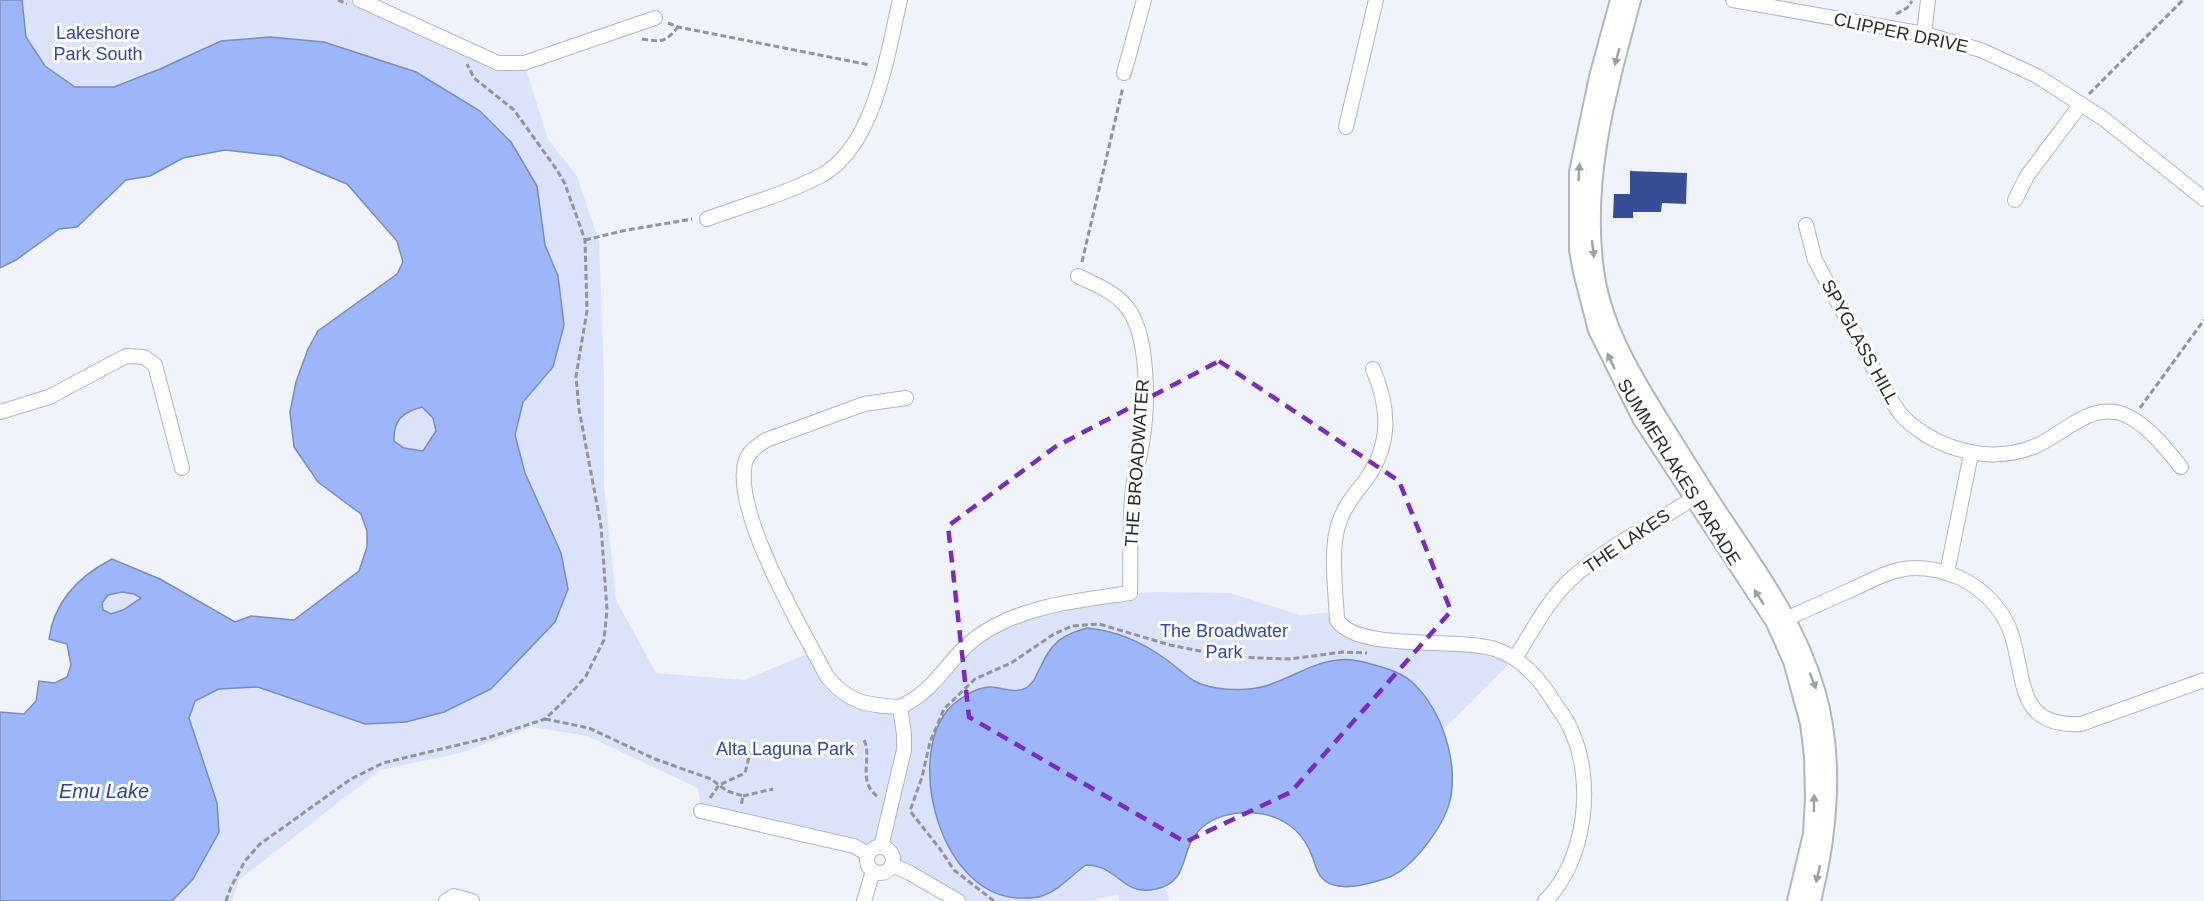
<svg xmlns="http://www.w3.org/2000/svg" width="2204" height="901" font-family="Arial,sans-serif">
  <rect width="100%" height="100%" fill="#f0f3fa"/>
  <g fill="#dae3fa">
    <path d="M22 0H360L466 51 524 63 548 139 577 176 599 242 604 378V485L616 600 656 673 745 680 814 651 841 692 900 707 1007 619 1130 593 1158 592 1230 593 1300 615 1337 612 1342 628 1470 644 1515 658 1443 730 1433 706 1413 683 1390 669 1319 663 1271 685 1245 689H1220L1198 685 1139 642 1109 630 1040 667C1030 696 1013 690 989 687L930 759 932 789 941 836 1062 887 1086 865C1112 865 1105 875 1123 883 1133 888 1156 889 1165 885L1169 901H1119L1118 895 1089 901H958L893 859C889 849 880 845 871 851L701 811 698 788 587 736 532 727 460 753 380 770 239 880 232 901H172L193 879 217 803 189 718 195 701 219 689 258 687 365 724 407 722 444 712 561 553 525 473 515 435 523 402 553 367 564 325 558 276 545 245 537 186 160 69 114 87H75L45 66 26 37Z"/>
    <path d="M422 407 433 418 436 430 423 451 404 448 394 441C393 418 402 413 422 407Z"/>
    <polygon points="122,592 134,594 142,598 123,610 111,614 103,610 102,603 108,595"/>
  </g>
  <g fill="#9cb6f9" stroke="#7a8cbc" stroke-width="1.5" fill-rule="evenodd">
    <path d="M0 0H22L26 37 45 66 75 87H114L160 69 221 41 270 37 324 42 416 72 480 111 511 142 537 186 545 245 558 276 564 325 553 367 523 402 515 435 525 473 561 553 568 589 555 622 491 689 444 712 406 722 365 724 258 687 219 689 195 701 189 718 217 803 219 832 193 879 172 901H0V712L24 714 36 701 39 681 55 683 67 677 71 665 67 644 49 639C54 601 79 576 112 559L160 579 235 622 251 616 294 620 359 571 367 547V531L361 514 318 482 294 447 290 412 296 382 308 349 318 331 397 274 403 262 397 241 347 184 280 156 225 150 183 158 150 176 126 180 77 227 59 229 16 260 0 268ZM422 407 433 418 436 431 423 451 404 448 394 441C393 420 403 412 422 407ZM122 592 134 594 141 598 123 610 111 614 103 610 102 603 108 595Z"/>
    <path d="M1087 628C1118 631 1142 642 1167 660 1187 675 1191 684 1217 688 1234 691 1258 690 1274 683 1296 675 1315 662 1338 660 1349 658 1361 661 1371 664 1386 668 1404 673 1415 685 1442 712 1457 759 1451 796 1446 824 1413 869 1387 878 1369 884 1336 894 1322 878 1317 873 1315 863 1312 856 1304 834 1287 819 1263 814 1237 809 1204 816 1191 842 1181 863 1184 883 1156 889 1122 897 1118 865 1086 865 1070 876 1060 890 1042 896 1036 898 1029 898 1024 898 943 901 905 764 947 711 956 700 976 687 990 687 1002 687 1014 694 1026 688 1035 682 1036 675 1041 666 1052 642 1062 635 1087 628Z"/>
  </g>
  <polygon fill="#364e98" points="1630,171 1687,173 1686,204 1662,203 1661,212 1633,212 1633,218 1613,218 1614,194 1630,194"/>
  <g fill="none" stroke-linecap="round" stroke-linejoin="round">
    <g stroke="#b3b6bc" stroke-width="16">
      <g id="minor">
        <polyline points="360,0 498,63 524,63 655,18"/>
        <polyline points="1733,0 1924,34 1981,50 2037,76 2104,119 2204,199"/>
        <polyline points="1924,34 1928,0"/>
        <polyline points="1124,73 1144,0"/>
        <polyline points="1346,127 1376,0"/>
        <polyline points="2015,200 2027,176 2081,104"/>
        <path d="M707 219C745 205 786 194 822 175 875 145 887 55 900 0"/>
        <path d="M1806 225 1815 260 1889 397C1894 404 1899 413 1905 419 1939 450 1990 464 2033 447 2060 437 2084 407 2116 412 2141 417 2166 448 2181 467"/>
        <path d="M1373 369C1389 407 1392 442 1367 478 1357 492 1346 503 1340 520 1329 547 1336 591 1337 620 1358 652 1457 637 1495 649 1521 658 1538 676 1552 699 1558 709 1567 719 1571 730 1595 781 1586 861 1545 901"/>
        <polyline points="0,412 49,397 126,356 144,357 155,365 182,468"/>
        <polyline points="1947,573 1971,454"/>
        <path d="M1778 623C1803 611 1828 600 1853 589 1870 581 1886 572 1904 569 1923 566 1940 570 1958 577 1983 588 2004 610 2012 636 2026 682 2017 727 2081 724L2204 680"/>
        <path d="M1515 658C1532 632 1548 600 1571 579 1610 544 1659 522 1701 493"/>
        <path d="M900 707C867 705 851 704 828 678 803 631 733 514 745 463 748 452 757 446 766 440L864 404 906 398"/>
        <polyline points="701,811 854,846 868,854"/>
        <path d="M881 847 904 750V734L900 707C938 689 946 660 977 637 1022 605 1077 601 1130 593 1131 558 1129 523 1133 488 1135 473 1140 458 1142 443 1148 408 1150 332 1125 305 1113 291 1094 284 1078 276"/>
        <circle cx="880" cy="860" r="13"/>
        <polyline points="892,865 910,873 958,901"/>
        <polyline points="446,901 454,896 472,901"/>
        <polyline points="864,901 873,871"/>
      </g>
    </g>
    <g stroke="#b3b6bc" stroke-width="20">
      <g id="tertiary">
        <polyline points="1619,0 1598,77 1578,172 1578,250 1582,272 1597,330 1641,418 1774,621 1792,661 1809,723 1813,756 1814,798 1812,834 1796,901"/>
        <path d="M1632 0C1608 90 1581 182 1596 277 1605 331 1635 380 1664 426 1683 456 1701 486 1721 516 1758 571 1797 625 1816 690 1836 757 1829 834 1812 901"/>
      </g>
    </g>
    <g stroke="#929499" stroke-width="3" stroke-dasharray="6 3" stroke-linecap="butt">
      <polyline points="338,0 347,4"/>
      <polyline points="1896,14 1907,8 1912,1"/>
      <polyline points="668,23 678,27 870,65"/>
      <path d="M642 39C661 42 665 43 678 27"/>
      <polyline points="2089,94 2183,0"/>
      <polyline points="585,240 622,231 692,219"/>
      <polyline points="1082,262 1123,87"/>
      <polyline points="2140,408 2204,320"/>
      <polyline points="545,719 589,728 655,759 711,779 727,791 743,796 741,806"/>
      <path d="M864 740C873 759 856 780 878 797"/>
      <polyline points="743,796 773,789"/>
      <polyline points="710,798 719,785 745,773 750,753 744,749 728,743"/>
      <polyline points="226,901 231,887 245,861 260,844 351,779 383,763 487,738 545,719 564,701 586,676 604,640 607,610 601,526 579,409 576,376 587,311 585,240 565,184 557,170 514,110 474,78 467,64"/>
      <polyline points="994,901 954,870 940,849 910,811 922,777 930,742 944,709 975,679 1011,663 1054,634 1072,626 1099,624 1170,645 1230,657 1290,659 1343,652 1367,653"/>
    </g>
    <use href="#minor" stroke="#fff" stroke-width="14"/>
    <use href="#tertiary" stroke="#fff" stroke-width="16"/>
  </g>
  <defs><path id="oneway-solid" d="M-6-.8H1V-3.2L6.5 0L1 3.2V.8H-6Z" transform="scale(1.5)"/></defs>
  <g fill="#9fa0a1">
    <use href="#oneway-solid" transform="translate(1617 57) rotate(105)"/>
    <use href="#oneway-solid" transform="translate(1579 172) rotate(-86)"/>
    <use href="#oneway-solid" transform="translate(1593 249) rotate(83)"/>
    <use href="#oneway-solid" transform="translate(1611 361) rotate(-115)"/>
    <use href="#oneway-solid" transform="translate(1759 597) rotate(-122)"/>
    <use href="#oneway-solid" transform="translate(1813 681) rotate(69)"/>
    <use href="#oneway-solid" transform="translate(1814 803) rotate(-89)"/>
    <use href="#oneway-solid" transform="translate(1818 874) rotate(103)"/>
  </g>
  <path fill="none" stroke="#7b2cbf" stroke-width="4.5" stroke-dasharray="12 8" stroke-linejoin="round" d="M1219 361 1399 481 1451 611 1291 792 1185 842 969 717 948 526 1055 447Z"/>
  <g text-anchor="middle" stroke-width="6" stroke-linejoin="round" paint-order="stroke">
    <g font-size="18" fill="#2f4aa8" stroke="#fff">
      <text x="98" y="39">Lakeshore<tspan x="98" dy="21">Park South</tspan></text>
      <text x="1224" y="637">The Broadwater<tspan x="1224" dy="21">Park</tspan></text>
      <text x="785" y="755">Alta Laguna Park</text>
    </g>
    <g font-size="18" fill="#2a2b2e" stroke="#fff">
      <text transform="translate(1901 33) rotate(12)" y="6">CLIPPER DRIVE</text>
      <text transform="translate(1860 342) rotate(61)" y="6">SPYGLASS HILL</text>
      <text transform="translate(1137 463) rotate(-86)" y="6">THE BROADWATER</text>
      <text transform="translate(1679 472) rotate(58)" y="6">SUMMERLAKES PARADE</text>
      <text transform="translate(1627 541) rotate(-34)" y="6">THE LAKES</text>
    </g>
    <g font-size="20" font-style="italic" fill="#2b44a2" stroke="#fff">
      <text x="104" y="798">Emu Lake</text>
    </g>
  </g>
</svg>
